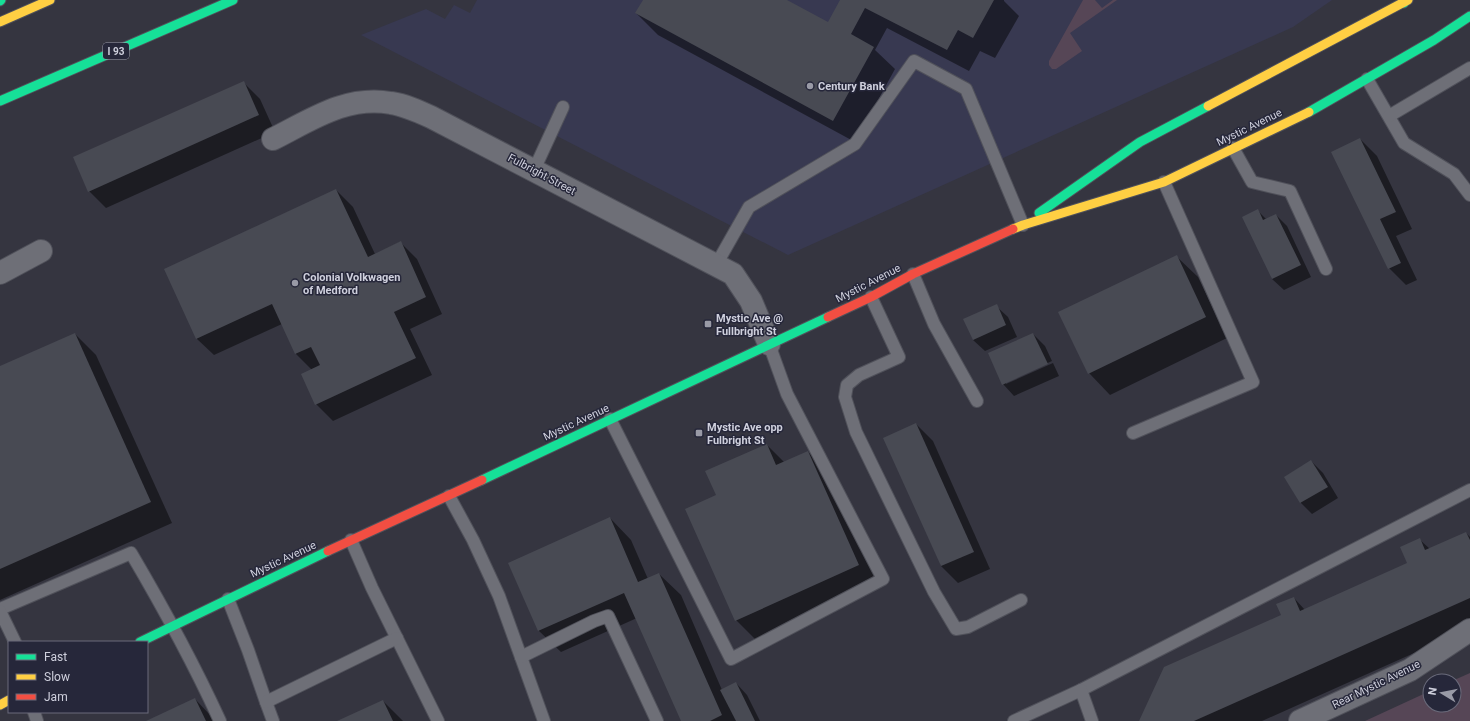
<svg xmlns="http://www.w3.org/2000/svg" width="1470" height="721" font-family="Roboto,sans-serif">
  <rect width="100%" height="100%" fill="#353540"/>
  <polygon fill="#383951" points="477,0 1332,0 1293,27 788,255 361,35 426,9 445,19 454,5 470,13"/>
  <g fill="#564656">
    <polygon points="1083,0 1095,0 1102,8 1113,0 1117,0 1070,33 1082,51 1056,69 1052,69 1049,65 1049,61"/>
    <polygon points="1470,673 1470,721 1365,721 1430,691 1430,705 1454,705 1454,681 1452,681"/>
  </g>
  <g fill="#0007">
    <polygon points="644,0 785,0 829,24 841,0 1004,0 1004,1 1019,16 995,58 980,51 969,71 887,28 875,50 895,69 855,142 658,35 636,13"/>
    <polygon points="243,82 260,99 275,132 106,208 89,191"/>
    <polygon points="1360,139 1377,156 1412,229 1396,236 1417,280 1406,285 1389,268"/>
    <polygon points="336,190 353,207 375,254 400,242 417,259 442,314 410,329 432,375 333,421 316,404 312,370 296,354 282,324 214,355 197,339 166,269"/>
    <polygon points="1258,211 1266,219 1276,215 1287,226 1311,277 1284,290 1272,279"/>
    <polygon points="1176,256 1198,277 1227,338 1110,395 1089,373"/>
    <polygon points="996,306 1008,317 1017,337 985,351 973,340"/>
    <polygon points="75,334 96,355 172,523 0,600 0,367"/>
    <polygon points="1033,334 1045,346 1052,361 1006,382 1006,384 1053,363 1059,376 1014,396 1003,384"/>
    <polygon points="916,424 933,441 990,569 958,583 941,566"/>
    <polygon points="767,445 785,463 808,452 830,473 880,586 757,641 736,620 717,495"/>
    <polygon points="1311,461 1323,473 1338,498 1312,514 1301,503 1285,477"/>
    <polygon points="610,518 631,540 648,579 659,574 681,595 722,690 736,683 747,695 760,721 682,721 637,618 561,652 539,631 509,564"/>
    <polygon points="1466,533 1470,537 1470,628 1262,721 1140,721 1282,615 1294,598 1305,610 1408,564 1420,540 1430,549"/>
    <polygon points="195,699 211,716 214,721 148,721"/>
    <polygon points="383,701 403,721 339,721"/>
  </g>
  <g fill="#484a53">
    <polygon points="643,0 787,0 828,22 840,0 994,0 973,38 958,30 947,50 865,8 851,34 874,47 833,121 635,13"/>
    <polygon points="244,81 259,115 88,192 73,157"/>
    <polygon points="1360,138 1396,212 1380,219 1401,263 1388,269 1331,152"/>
    <polygon points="336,189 368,257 401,241 426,297 394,312 416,358 315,405 301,374 320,365 311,347 295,354 272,304 196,339 164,269"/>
    <polygon points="1258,209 1263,220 1276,214 1301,265 1272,279 1242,217"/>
    <polygon points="1177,255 1206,317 1088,374 1058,312"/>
    <polygon points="997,304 1006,325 973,340 963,319"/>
    <polygon points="75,333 151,502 0,569 0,366"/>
    <polygon points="1033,333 1048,364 1002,385 988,353"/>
    <polygon points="916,423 974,552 941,566 883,438"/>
    <polygon points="767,444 776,465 808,451 859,565 735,621 685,509 716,495 705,471"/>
    <polygon points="1311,460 1328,487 1300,503 1284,477"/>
    <polygon points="610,517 638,582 659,573 722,715 710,721 681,721 624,593 538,631 508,563"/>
    <polygon points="1466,532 1470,540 1470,598 1194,721 1139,721 1164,667 1281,615 1276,604 1294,597 1300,611 1407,563 1400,547 1420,538 1425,550"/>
    <polygon points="736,682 755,721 736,721 720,690"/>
    <polygon points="195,698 206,721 146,721"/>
    <polygon points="383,700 393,721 337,721"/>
  </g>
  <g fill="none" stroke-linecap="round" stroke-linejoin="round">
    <g stroke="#50515a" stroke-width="14">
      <g id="lane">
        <polyline points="1367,79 1404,143 1454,174 1470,195"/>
        <polyline points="1389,116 1470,68"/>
        <polyline points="1233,148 1252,182 1290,191 1326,269"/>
        <polyline points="534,170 563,107"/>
        <polyline points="716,265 749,207 855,144 914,61 966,89 1023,225"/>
        <polyline points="913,274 934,324 977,401"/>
        <polyline points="871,297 899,357 859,375 847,385 845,397 856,432 934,592 956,629 968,627 1021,600"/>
        <polyline points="610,419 731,659 883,579 787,394 769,344"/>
        <polyline points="1133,433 1253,382 1164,182"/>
        <polyline points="449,496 473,540 499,596 544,721"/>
        <polyline points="351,540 372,588 438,721"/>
        <polyline points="228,599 248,650 266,702 273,721"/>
        <path d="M0 609 131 553C164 609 193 662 220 721"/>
        <polyline points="0,611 15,642"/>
        <polyline points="521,657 594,621 608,616 657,721"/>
        <polyline points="1081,690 1470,490"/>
        <polyline points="266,702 397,638"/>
        <polyline points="34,712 37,721"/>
        <polyline points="1014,721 1081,690 1092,721"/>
      </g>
    </g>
    <g stroke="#50515a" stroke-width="24">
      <g id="street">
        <path d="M273 139C311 120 346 95 391 103 405 105 418 111 431 117L733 274 751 301 769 344"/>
        <polyline points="0,273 41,251"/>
        <polyline points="1300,721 1410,670 1470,630"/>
      </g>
    </g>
    <g stroke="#50515a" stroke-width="11">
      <g id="fast">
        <polyline points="0,1 1,0"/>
        <polyline points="1404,3 1406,0"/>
        <polyline points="0,101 233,0"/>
        <polyline points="1309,112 1434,40 1470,16"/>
        <polyline points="1039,213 1140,142 1208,106"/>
        <polyline points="482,480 828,317"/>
        <polyline points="140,642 328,551"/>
      </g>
    </g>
    <g stroke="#50515a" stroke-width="11">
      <g id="slow">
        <polyline points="0,22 50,0"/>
        <polyline points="1208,106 1408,0"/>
        <polyline points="1013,229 1023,225 1164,182 1309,112"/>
        <polyline points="0,705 9,700"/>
      </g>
    </g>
    <g stroke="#50515a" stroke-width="11">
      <g id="jam">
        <polyline points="828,317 871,297 913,274 1013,229"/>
        <polyline points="328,551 482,480"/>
      </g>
    </g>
    <use href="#lane" stroke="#6e6f77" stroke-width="12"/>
    <use href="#street" stroke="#6e6f77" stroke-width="22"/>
    <use href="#fast" stroke="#16e098" stroke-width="9"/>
    <use href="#slow" stroke="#ffcf43" stroke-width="9"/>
    <use href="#jam" stroke="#f24e42" stroke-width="9"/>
  </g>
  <g fill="#999aa6" stroke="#26273a" stroke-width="1.5">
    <circle cx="810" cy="86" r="4"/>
    <circle cx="295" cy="283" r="4"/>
    <rect x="704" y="320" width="8" height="8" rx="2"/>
    <rect x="695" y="429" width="8" height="8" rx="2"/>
  </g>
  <g text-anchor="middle" stroke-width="3" stroke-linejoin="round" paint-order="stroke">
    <rect fill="#26273a" stroke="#9c9dac" stroke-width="1" x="103" y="43" width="26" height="16" rx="3"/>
    <g font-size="10" font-weight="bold" fill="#cfd0dd">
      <text x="116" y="55">I 93</text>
    </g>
    <g font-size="11" font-weight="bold" fill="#cfd0dd" stroke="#26273a" text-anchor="start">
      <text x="818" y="90">Century Bank</text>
      <text x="303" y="281">Colonial Volkwagen<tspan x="303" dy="13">of Medford</tspan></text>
      <text x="716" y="322">Mystic Ave @<tspan x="716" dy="13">Fullbright St</tspan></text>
      <text x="707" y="431">Mystic Ave opp<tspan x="707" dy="13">Fulbright St</tspan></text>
    </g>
    <g font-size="11" fill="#cfd0dd" stroke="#26273a">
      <text transform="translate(1249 127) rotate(-26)" y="4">Mystic Avenue</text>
      <text transform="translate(542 174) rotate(28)" y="4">Fulbright Street</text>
      <text transform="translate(868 283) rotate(-27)" y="4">Mystic Avenue</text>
      <text transform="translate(576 422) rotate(-25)" y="4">Mystic Avenue</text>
      <text transform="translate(283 559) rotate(-25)" y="4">Mystic Avenue</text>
      <text transform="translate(1376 684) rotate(-26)" y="4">Rear Mystic Avenue</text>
    </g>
  </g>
  <rect x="8" y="641" width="140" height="72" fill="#26273a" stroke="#6a6b7b"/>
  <rect x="16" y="654" width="20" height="6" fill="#16e098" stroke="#6a6b7b"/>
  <text x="44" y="661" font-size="12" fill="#cfd0dd">Fast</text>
  <rect x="16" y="674" width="20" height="6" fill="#ffcf43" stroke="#6a6b7b"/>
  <text x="44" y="681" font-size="12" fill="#cfd0dd">Slow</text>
  <rect x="16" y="694" width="20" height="6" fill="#f24e42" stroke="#6a6b7b"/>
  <text x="44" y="701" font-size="12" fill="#cfd0dd">Jam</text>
  <g transform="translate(1442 693) rotate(280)"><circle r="19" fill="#26273a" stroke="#6a6b7b"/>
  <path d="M0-3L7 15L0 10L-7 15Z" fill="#999aa6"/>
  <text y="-6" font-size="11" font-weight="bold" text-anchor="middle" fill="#cfd0dd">N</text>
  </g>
</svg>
